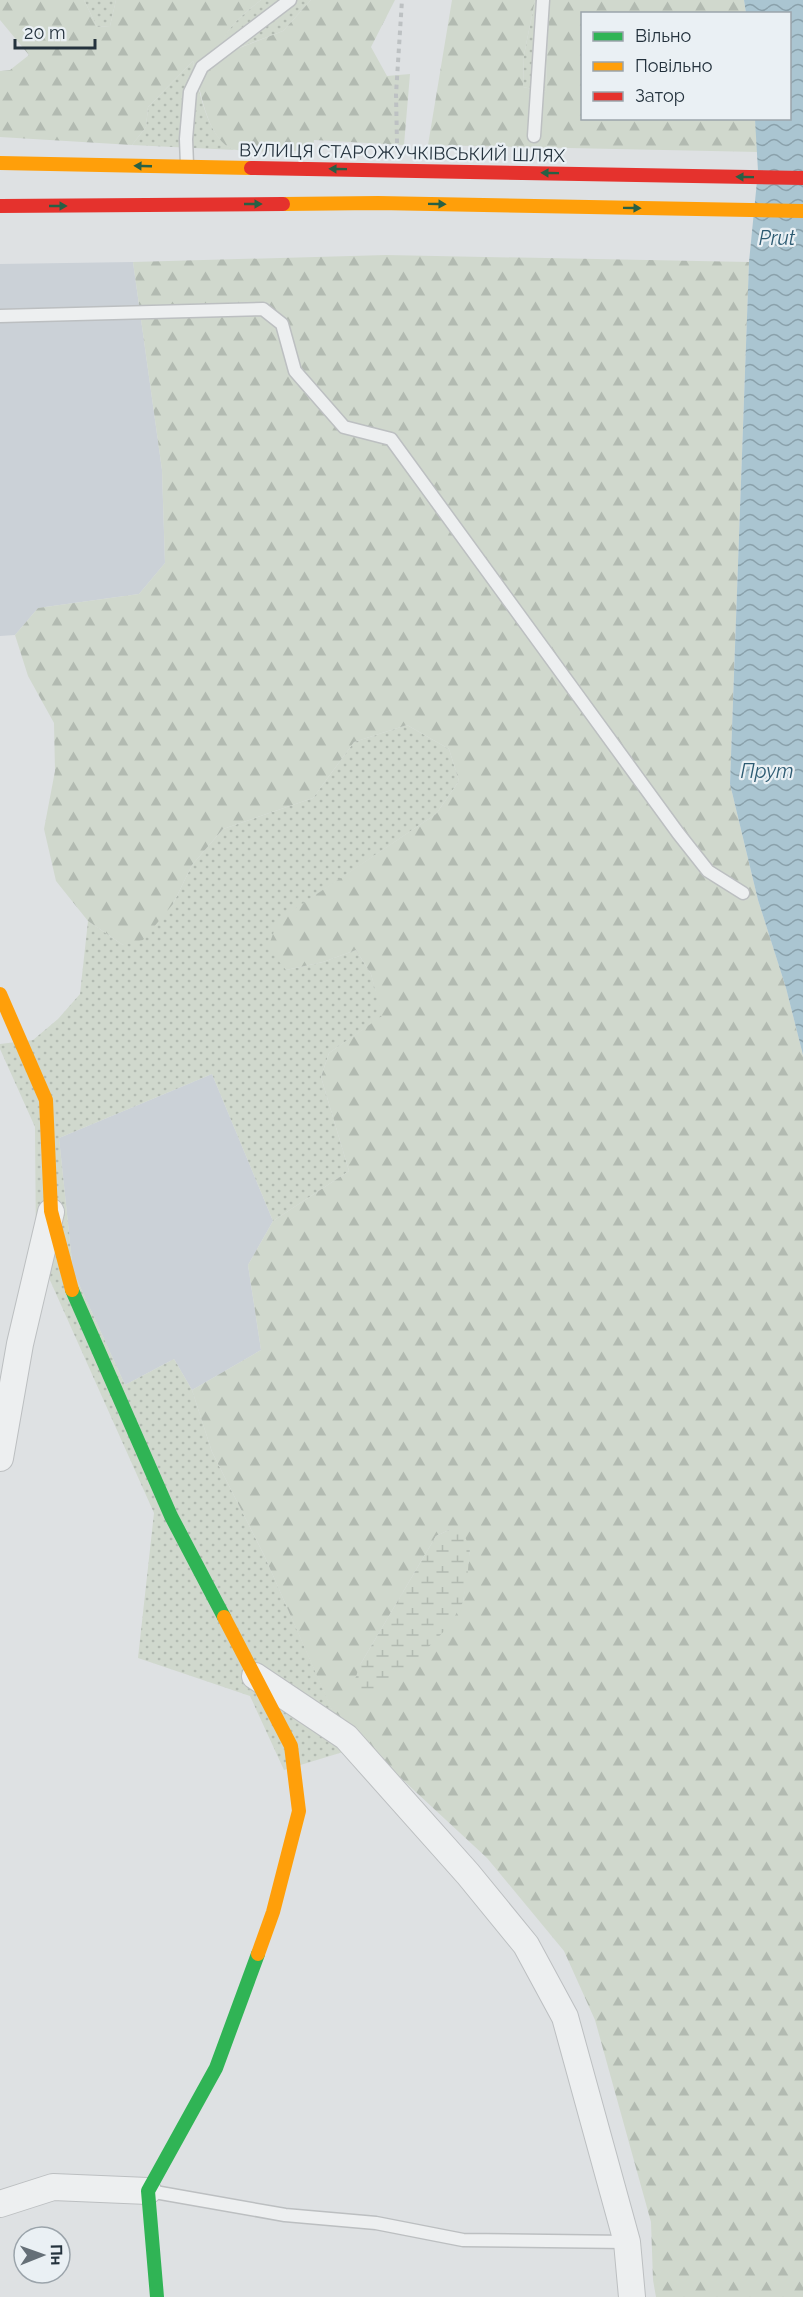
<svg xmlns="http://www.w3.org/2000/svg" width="803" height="2297" font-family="Raleway,sans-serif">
  <defs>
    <pattern id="grass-dots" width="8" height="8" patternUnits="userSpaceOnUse" patternTransform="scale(1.5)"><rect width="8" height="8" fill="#d0d8cd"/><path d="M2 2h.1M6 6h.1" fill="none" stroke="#b2bab1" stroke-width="1.8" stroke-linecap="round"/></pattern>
    <pattern id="forest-firs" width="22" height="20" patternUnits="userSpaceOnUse" patternTransform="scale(1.5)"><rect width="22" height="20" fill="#d0d8cd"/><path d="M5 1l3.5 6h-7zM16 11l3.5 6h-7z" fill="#b2bab1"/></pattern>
    <pattern id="wetland-marsh" width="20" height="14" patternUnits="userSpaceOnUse" patternTransform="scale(1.5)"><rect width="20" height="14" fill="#d0d8cd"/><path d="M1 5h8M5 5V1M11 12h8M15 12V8" fill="none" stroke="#b2bab1"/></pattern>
    <pattern id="water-waves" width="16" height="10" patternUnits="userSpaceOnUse" patternTransform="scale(1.5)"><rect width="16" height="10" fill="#aac5d1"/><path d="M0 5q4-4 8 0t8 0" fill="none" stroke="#8aa1ab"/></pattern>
  </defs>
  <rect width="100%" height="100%" fill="#dee1e3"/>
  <g fill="#cbd1d7">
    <polygon points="133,262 162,470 165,563 139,594 38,608 15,635 0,636 0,264"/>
    <polygon points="212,1074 273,1221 248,1265 261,1350 192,1390 174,1359 125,1385 73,1271 59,1138"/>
  </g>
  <g fill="url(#grass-dots)">
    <polygon points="84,0 116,0 110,26 97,27"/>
    <path d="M261 0H311L283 31 228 52 220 47C226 27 245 13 261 0Z"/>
    <polygon points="535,0 549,0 546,92 523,87 524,55"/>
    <path d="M193 61C198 86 207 141 235 150L132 145 146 127 148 107Z"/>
    <polygon points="407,725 449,749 459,781 436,814 279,920 286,970 323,962 356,950 371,974 383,1016 329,1053 321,1077 349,1171 273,1221 212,1074 59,1138 73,1271 125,1385 174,1359 192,1390 212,1452 264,1555 335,1716 366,1745 284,1770 250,1696 138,1658 154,1513 36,1249 35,1127 0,1049 0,1044 33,1040 58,1019 80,994 88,921 123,945 173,904 192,865 223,829 313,798 354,742"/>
  </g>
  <g fill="url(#forest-firs)" fill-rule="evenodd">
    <path d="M0 0H84L97 27 110 26 116 0H261C245 13 226 27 221 47L229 52 283 31 311 0H395L371 47 387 76 410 74 404 145 314 140 313 151C297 150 241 154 230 148 205 134 200 86 193 61L148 107 146 127 132 145 0 137V71L10 70 29 55 0 20Z"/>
    <polygon points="452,0 535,0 524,55 523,87 546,92 549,0 744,0 746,13 582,14 582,118 755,119 759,152 428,145"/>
    <path d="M386 255 749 262 730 784 758 900 786 988 803 1055V2297H656L653 2280 651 2222 595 2020 564 1951 487 1858 335 1717 264 1555 212 1452 192 1390 261 1350 248 1265 273 1221 349 1171 321 1077 329 1053 382 1016 371 974 356 950 323 962 286 970 268 948 278 920 436 814 459 781 449 749 407 725 354 742 313 798 223 829 192 865 173 904 143 940 123 945 88 921 56 881 44 829 55 771 54 723 28 676 15 635 38 608 139 594 165 563 162 470 133 262ZM449 1530 470 1549 463 1602 360 1665 436 1536Z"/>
  </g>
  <polygon fill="url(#wetland-marsh)" points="449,1530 463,1532 470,1549 467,1579 463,1602 449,1626 413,1663 375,1696 357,1696 353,1685 360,1665 436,1536"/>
  <polygon fill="url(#water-waves)" points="744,0 803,0 803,1055 786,988 758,900 730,784 749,262 758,171 755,119 790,118 790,14 746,13"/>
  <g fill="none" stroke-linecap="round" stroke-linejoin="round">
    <g stroke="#bcbfc1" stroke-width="15">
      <g id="lane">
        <polyline points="534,136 543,0"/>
        <polyline points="187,165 186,139 190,92 202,67 290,0"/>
        <polyline points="0,316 263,309 282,324 295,371 344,427 391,439 678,833 708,871 743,893"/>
        <polyline points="149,2191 285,2215 376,2223 463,2240 627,2242"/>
      </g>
    </g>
    <g stroke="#bcbfc1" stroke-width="28">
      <g id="street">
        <polyline points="0,1458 20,1344 51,1212"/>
        <polyline points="255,1676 346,1737 468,1874 526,1945 565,2017 627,2242 632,2297"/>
        <polyline points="0,2204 53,2187 148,2191"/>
      </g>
    </g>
    <polyline stroke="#bdc1c3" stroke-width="4" stroke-dasharray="4.5 4.5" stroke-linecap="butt" points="397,143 396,94 402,0"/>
    <use href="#lane" stroke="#edeff0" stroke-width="12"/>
    <use href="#street" stroke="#edeff0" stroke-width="26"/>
    <g stroke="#30b455" stroke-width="14">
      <polyline points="72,1290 171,1516 224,1617"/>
      <polyline points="157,2297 148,2191 216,2068 258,1954"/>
    </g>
    <g stroke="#ff9f0a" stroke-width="14">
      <polyline points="0,163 251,168"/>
      <polyline points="283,204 378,203 803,211"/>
      <polyline points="0,994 46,1100 51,1211 72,1290"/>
      <polyline points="224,1617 291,1746 299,1811 273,1912 258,1954"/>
    </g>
    <g stroke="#e5322d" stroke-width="14">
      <polyline points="251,168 803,178"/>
      <polyline points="0,206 283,204"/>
    </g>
  </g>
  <defs><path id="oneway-solid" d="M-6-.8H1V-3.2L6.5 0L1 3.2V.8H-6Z" transform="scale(1.5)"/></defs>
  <g fill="#286045">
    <use href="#oneway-solid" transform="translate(143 166) rotate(-178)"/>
    <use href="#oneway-solid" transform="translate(338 169) rotate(-179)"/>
    <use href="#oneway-solid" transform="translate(550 173) rotate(-179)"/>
    <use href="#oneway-solid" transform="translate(745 177) rotate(-179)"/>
    <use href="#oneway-solid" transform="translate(253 204)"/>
    <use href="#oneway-solid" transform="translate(437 204) rotate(1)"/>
    <use href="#oneway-solid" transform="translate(58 206)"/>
    <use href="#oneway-solid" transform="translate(632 208) rotate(1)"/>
  </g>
  <g text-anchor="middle" stroke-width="4.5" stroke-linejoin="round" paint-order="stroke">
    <g font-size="18" fill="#24323d" stroke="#eaf0f4">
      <text transform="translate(402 153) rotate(1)" y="6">ВУЛИЦЯ СТАРОЖУЧКІВСЬКИЙ ШЛЯХ</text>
    </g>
    <g font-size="20" font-style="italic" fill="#2d5b72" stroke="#eaf0f4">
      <text x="777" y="245">Prut</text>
      <text x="767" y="778">Прут</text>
    </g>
  </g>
  <rect x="581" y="12" width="210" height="108" fill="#eaf0f4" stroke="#9ba4ab" stroke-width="1.5"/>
  <rect x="593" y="32" width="30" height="9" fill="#30b455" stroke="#9ba4ab" stroke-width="1.5"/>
  <text x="635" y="42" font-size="18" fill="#24323d">Вільно</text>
  <rect x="593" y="62" width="30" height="9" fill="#ff9f0a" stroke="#9ba4ab" stroke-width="1.5"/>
  <text x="635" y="72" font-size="18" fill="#24323d">Повільно</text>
  <rect x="593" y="92" width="30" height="9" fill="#e5322d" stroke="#9ba4ab" stroke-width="1.5"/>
  <text x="635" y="102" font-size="18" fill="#24323d">Затор</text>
  <g transform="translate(42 2255) rotate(89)"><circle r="28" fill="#eaf0f4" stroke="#9ba4ab" stroke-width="1.5"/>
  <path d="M0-4.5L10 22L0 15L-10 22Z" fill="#656f77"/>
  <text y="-9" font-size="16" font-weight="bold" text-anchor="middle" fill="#24323d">Пн</text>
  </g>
  <path d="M15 39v9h80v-9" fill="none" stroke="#24323d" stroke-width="3"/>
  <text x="24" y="39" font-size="18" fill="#24323d" stroke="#eaf0f4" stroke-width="4.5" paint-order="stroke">20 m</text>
</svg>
